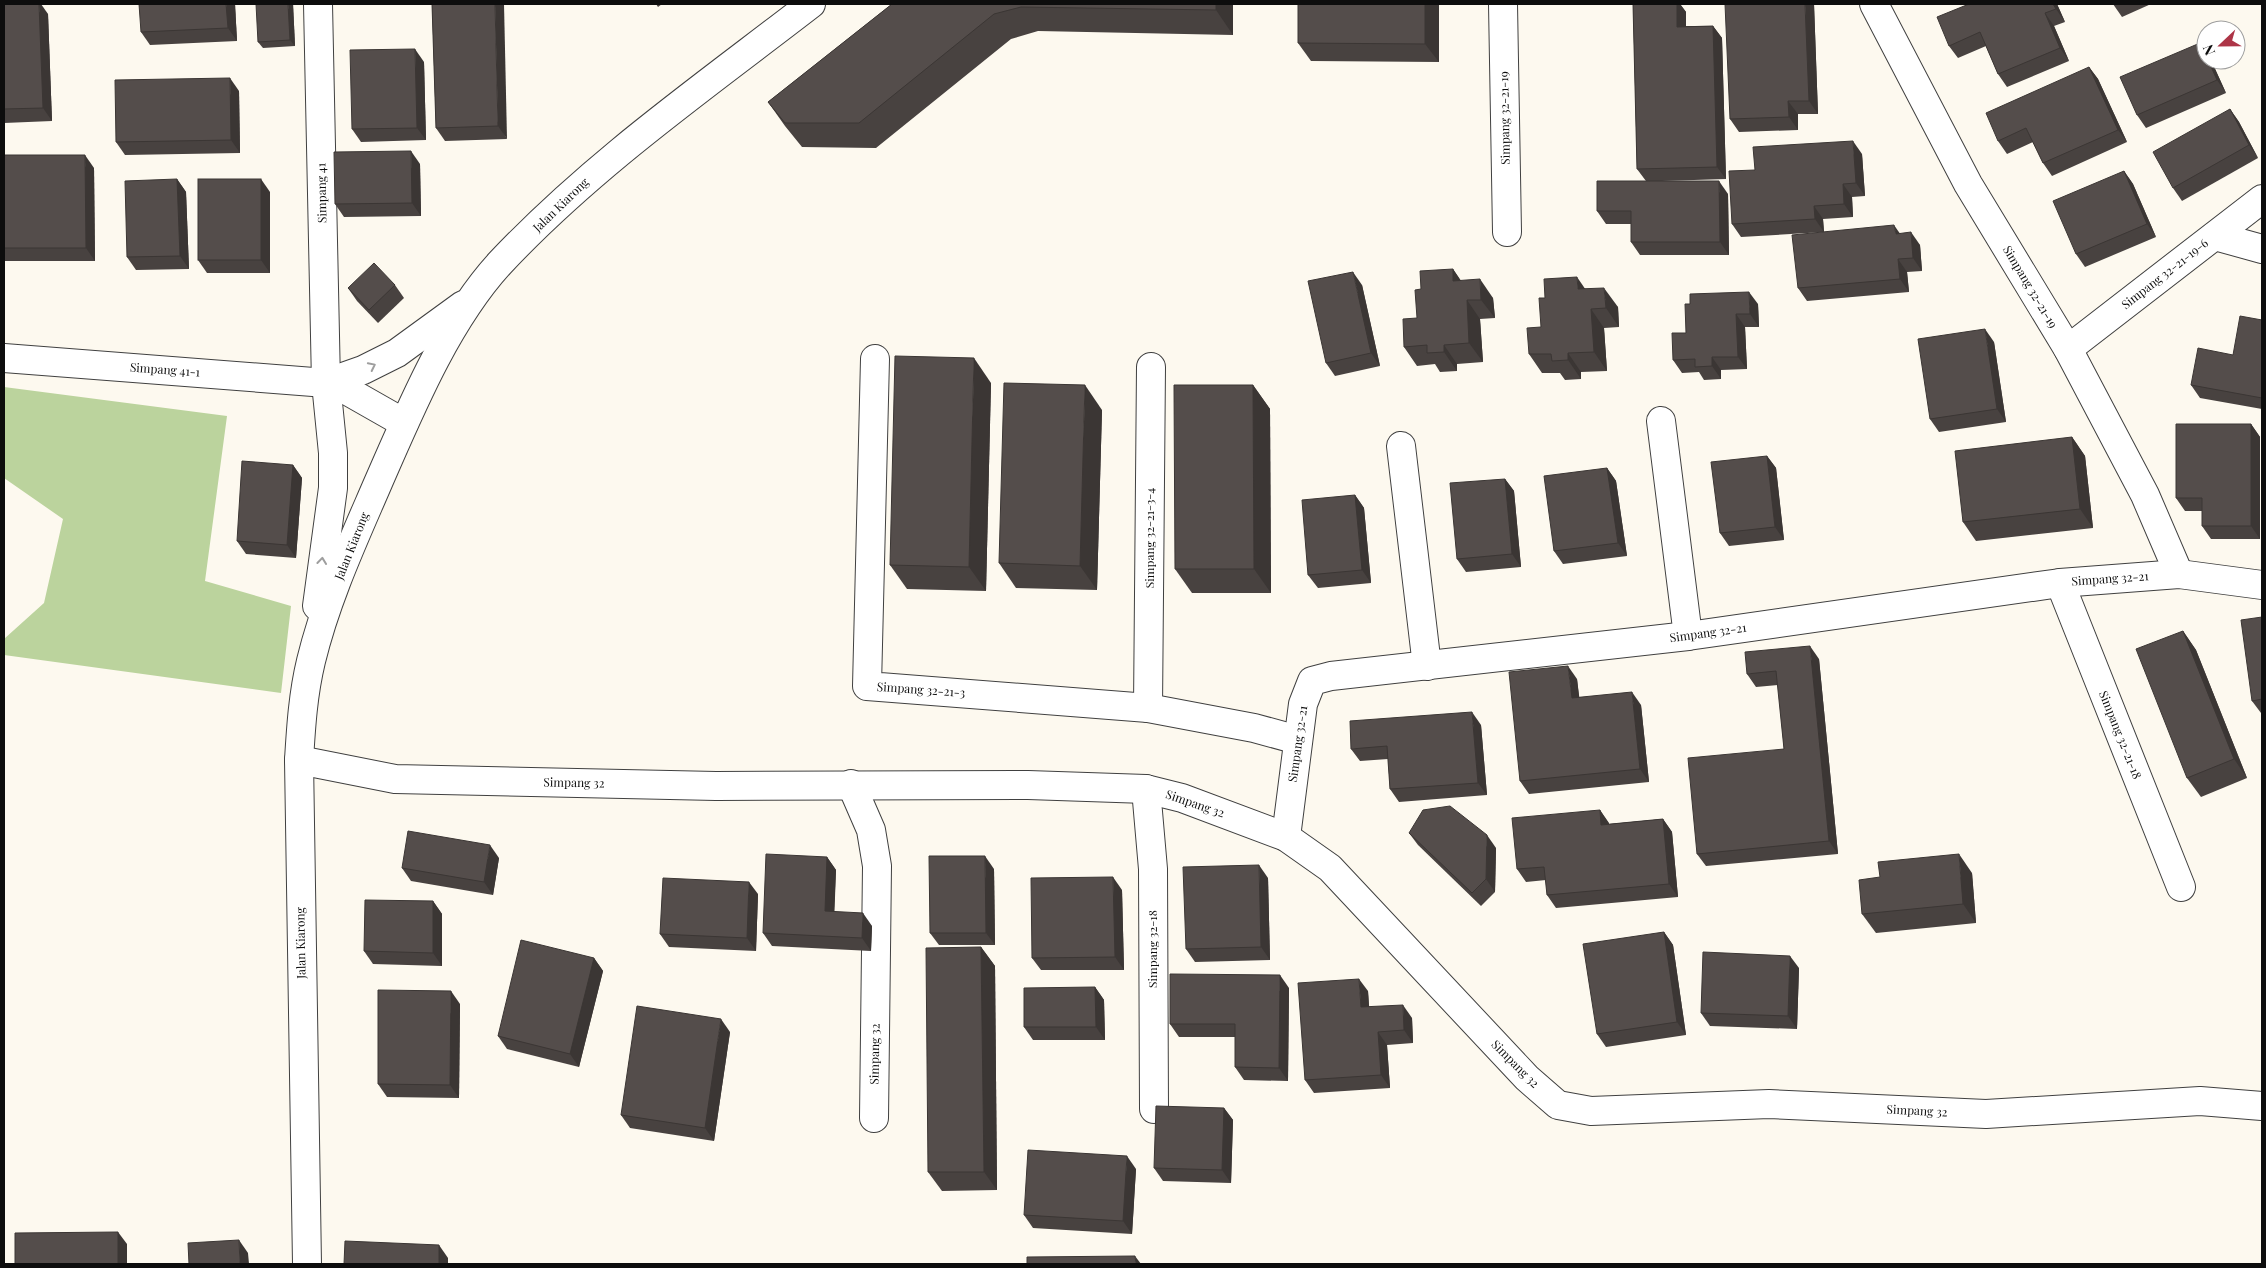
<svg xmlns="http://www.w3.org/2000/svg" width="2266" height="1268" font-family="'Playfair Display',serif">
  <rect width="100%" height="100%" fill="#fdf9ef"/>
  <polygon fill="#bbd39d" points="4,387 227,416 205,581 291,606 281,693 4,655 4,639 44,603 63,519 4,478"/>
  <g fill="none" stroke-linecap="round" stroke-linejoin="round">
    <g stroke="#404040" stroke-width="30">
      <g id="minor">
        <polyline points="1503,4 1507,232"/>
        <polyline points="1874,4 1968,184 2068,349 2145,495 2179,574"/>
        <polyline points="2215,236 2262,249"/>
        <polyline points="2068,349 2262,199"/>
        <polyline points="4,358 326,383 346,390 404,423"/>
        <polyline points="875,359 867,686 1148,708 1254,728 1298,740"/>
        <polyline points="326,383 363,370 397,353 463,305"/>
        <polyline points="1661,421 1688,636"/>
        <polyline points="1401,446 1427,666"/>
        <polyline points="2060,583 2181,887"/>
        <polyline points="317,606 333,488 333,453 326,383 318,4"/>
        <polyline points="1148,708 1151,367"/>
        <polyline points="299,760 395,779 716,786 1028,785 1146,789 1182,798 1286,837 1330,868 1527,1078 1558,1105 1591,1111 1769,1104 1986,1114 2200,1101 2262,1106"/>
        <polyline points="851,784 871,830 877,866 874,1118"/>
        <polyline points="1146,789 1153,869 1154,1109"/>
        <polyline points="1286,837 1303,704 1312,681 1331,676 1688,636 2060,583 2179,574 2262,585"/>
        <path d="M307 1264 299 760C301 727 303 694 311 661 326 599 353 541 378 483 410 410 446 322 500 263 593 164 705 86 811 4"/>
      </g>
    </g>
    <use href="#minor" stroke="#fff" stroke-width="28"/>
  </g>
  <g fill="#484240">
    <polygon points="4,4 48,14 52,121 4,123"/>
    <polygon points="235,4 237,41 150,45 141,32"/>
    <polygon points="293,4 295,46 263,48 258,42"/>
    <polygon points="432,4 507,139 445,141 436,128"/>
    <polygon points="656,4 662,4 658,7"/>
    <polygon points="892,4 1233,4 1233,35 1038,31 1011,39 876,148 802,147 785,126 768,102"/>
    <polygon points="1439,4 1439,62 1311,61 1298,43"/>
    <polygon points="1633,4 1680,4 1686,12 1686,26 1713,26 1722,38 1726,179 1662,181 1728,194 1729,255 1640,255 1631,242 1631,224 1606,224 1597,211 1646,181 1637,169"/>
    <polygon points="1814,4 1818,114 1798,114 1798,130 1739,132 1730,119"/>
    <polygon points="1969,4 2057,4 2065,22 2054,26 2069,61 2007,87 1998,74 1986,46 1958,58 1949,46"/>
    <polygon points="2113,4 2151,4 2122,17"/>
    <polygon points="2200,43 2206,51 2206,60 2211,60 2226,93 2146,128 2137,115"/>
    <polygon points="424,62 426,140 361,142 352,129"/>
    <polygon points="2089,67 2098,79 2127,142 2052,176 2043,163 2033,142 2007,154 1998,141"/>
    <polygon points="239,91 240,153 125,155 116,142"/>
    <polygon points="2230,109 2239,122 2258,158 2182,201 2173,188"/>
    <polygon points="1862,154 1865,196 1852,197 1853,217 1823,219 1824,232 1741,237 1732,224 1755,170"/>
    <polygon points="4,155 94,168 95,261 4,261"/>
    <polygon points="420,164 421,216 344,217 335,204"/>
    <polygon points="2124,171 2133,184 2156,237 2085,267 2076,254"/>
    <polygon points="177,179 186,192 189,269 136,270 127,257"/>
    <polygon points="270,192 270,273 207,273 198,260"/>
    <polygon points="1900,233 1920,245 1922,271 1907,272 1909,292 1807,301 1798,288"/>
    <polygon points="1453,269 1460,280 1493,298 1495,318 1480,319 1483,362 1457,364 1457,371 1440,372 1435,364 1417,366 1404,347 1417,318 1421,289"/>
    <polygon points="395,285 404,298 378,323 357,301 348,288"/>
    <polygon points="1362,285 1380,366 1335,376 1326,363"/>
    <polygon points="1584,288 1618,307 1619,327 1604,328 1607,371 1581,372 1581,379 1565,380 1560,373 1542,373 1529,354 1541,327 1545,298"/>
    <polygon points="1758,304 1759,327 1745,327 1747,369 1721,370 1721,379 1704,380 1699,372 1682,373 1673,360 1686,333"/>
    <polygon points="2262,320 2262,409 2200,398 2191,385 2233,355"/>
    <polygon points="1994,342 2006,422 1939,432 1930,419"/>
    <polygon points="991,383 986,591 907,589 890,565"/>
    <polygon points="1253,385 1270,409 1271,593 1192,593 1175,569"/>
    <polygon points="1102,410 1097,590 1016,588 999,563"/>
    <polygon points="2251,424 2260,437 2260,539 2211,539 2202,526 2202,511 2185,511 2176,498"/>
    <polygon points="2072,437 2085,456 2093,528 1976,541 1963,522"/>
    <polygon points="1767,456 1776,468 1784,540 1729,546 1720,533"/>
    <polygon points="293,465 302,478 296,558 246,554 237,541"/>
    <polygon points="1607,468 1616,481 1627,556 1563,564 1554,551"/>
    <polygon points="1505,479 1514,491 1521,567 1466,572 1457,559"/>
    <polygon points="1355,495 1364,508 1371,583 1318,588 1308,575"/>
    <polygon points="2262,617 2262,713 2261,713 2252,701"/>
    <polygon points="2183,631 2196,650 2247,778 2201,797 2187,778"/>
    <polygon points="1819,659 1838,854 1706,866 1697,854 1784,749 1778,685 1756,687 1747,674"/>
    <polygon points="1577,679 1579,697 1641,705 1649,782 1529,794 1520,781"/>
    <polygon points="1481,725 1487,795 1399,802 1390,789 1388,759 1360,761 1351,749"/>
    <polygon points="1600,810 1609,824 1663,819 1672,832 1678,897 1556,908 1547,895 1546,880 1526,882 1517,869"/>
    <polygon points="1409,833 1496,848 1495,892 1481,906 1418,845"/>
    <polygon points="827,857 836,870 834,911 872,926 871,951 772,946 763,933"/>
    <polygon points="499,858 493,895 411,881 402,868"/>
    <polygon points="994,869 995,945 939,945 930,933"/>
    <polygon points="1972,873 1976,923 1876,933 1862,914"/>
    <polygon points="1268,878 1270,960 1195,962 1186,949"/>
    <polygon points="1122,890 1124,970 1041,970 1032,958"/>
    <polygon points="758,894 756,951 669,947 660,934"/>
    <polygon points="433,901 442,914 442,966 373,964 364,951"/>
    <polygon points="1664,932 1673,945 1686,1035 1606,1047 1597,1034"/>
    <polygon points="981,947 995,966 997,1190 942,1191 928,1172"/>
    <polygon points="594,958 603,971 579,1067 507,1049 498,1036"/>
    <polygon points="1799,968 1797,1029 1710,1026 1701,1013"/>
    <polygon points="1095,987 1104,1000 1105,1040 1033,1040 1024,1027"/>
    <polygon points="1289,988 1288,1081 1244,1080 1235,1067 1235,1037 1179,1037 1170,1024"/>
    <polygon points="1368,991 1369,1007 1412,1018 1413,1043 1387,1045 1390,1088 1314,1093 1305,1080"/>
    <polygon points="460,1004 459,1098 387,1097 378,1084"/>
    <polygon points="730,1032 714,1141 630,1128 621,1115"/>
    <polygon points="1224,1108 1233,1120 1231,1183 1163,1181 1154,1168"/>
    <polygon points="1136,1169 1132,1234 1033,1228 1024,1215"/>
    <polygon points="127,1244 127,1264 15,1264"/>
  </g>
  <g fill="#3b3634">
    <polygon points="39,4 41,4 48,14 52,121 43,108"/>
    <polygon points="226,4 235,4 237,41 228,28"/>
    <polygon points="288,4 293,4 295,46 290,40"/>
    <polygon points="495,4 504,4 507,139 498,126"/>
    <polygon points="1216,4 1233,4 1233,35 1216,10"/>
    <polygon points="1425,4 1439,4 1439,62 1425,44"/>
    <polygon points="1677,4 1680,4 1686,12 1686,40 1677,27"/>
    <polygon points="1805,4 1814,4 1818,114 1809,101"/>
    <polygon points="2053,4 2057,4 2065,22 2056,9"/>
    <polygon points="2045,13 2054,26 2069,61 2060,48"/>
    <polygon points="1713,26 1722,38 1726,179 1717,167"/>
    <polygon points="2200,43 2206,51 2206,55"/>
    <polygon points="415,49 424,62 426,140 417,128"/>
    <polygon points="2208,60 2211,60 2226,93 2217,80"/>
    <polygon points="2089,67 2098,79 2127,142 2118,130"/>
    <polygon points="230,78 239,91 240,153 231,140"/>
    <polygon points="1788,101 1798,114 1798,130 1789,117"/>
    <polygon points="2230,109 2239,122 2258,158 2249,145"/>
    <polygon points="1853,141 1862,154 1865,196 1856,183"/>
    <polygon points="411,151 420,164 421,216 412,203"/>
    <polygon points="85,155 94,168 95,261 86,248"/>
    <polygon points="2124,171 2133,184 2156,237 2147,224"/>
    <polygon points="177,179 186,192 189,269 180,256"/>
    <polygon points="261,179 270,192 270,273 261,260"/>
    <polygon points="1719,181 1728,194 1729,255 1720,242"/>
    <polygon points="1843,184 1852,197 1853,217 1844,204"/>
    <polygon points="1814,206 1823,219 1824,232 1815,219"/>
    <polygon points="1894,225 1903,238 1896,234"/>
    <polygon points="1911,232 1920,245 1922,271 1913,258"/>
    <polygon points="1898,259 1907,272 1909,292 1900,279"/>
    <polygon points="1453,269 1466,288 1453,281"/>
    <polygon points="1353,272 1362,285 1380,366 1371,353"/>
    <polygon points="1577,277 1590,296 1578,289"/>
    <polygon points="1480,279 1493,298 1495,318 1481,300"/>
    <polygon points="1604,288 1618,307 1619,327 1606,308"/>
    <polygon points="1749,292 1758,304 1759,327 1750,314"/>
    <polygon points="1467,300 1480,319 1483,362 1469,343"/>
    <polygon points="1591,309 1604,328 1607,371 1594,352"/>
    <polygon points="1736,314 1745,327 1747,369 1738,357"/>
    <polygon points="1985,329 1994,342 2006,422 1997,409"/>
    <polygon points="1444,345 1457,364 1457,371 1444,352"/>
    <polygon points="1568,353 1581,372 1581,379 1568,360"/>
    <polygon points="1712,357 1721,370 1721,379 1712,366"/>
    <polygon points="974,358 991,383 986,591 969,567"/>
    <polygon points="1085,385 1102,410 1097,590 1080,566"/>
    <polygon points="1253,385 1270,409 1271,593 1254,569"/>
    <polygon points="2251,424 2260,437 2260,539 2251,526"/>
    <polygon points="2072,437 2085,456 2093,528 2080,509"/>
    <polygon points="1767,456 1776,468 1784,540 1775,527"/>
    <polygon points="293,465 302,478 296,558 287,545"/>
    <polygon points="1607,468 1616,481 1627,556 1618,543"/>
    <polygon points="1505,479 1514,491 1521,567 1512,554"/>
    <polygon points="1355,495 1364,508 1371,583 1362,570"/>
    <polygon points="2183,631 2196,650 2247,778 2234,759"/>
    <polygon points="1810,646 1819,659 1838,854 1829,841"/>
    <polygon points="1568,666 1577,679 1581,711 1572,698"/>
    <polygon points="1632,692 1641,705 1649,782 1640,769"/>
    <polygon points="1472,712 1481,725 1487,795 1478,783"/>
    <polygon points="1600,810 1609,823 1610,838 1601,825"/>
    <polygon points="1663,819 1672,832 1678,897 1669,884"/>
    <polygon points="1487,835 1496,848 1495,892 1486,879"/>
    <polygon points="490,845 499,858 493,895 484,882"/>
    <polygon points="1959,854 1972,873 1976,923 1963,904"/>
    <polygon points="985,856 994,869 995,945 986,933"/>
    <polygon points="827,857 836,870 834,924 825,911"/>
    <polygon points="1259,865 1268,878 1270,960 1261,947"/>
    <polygon points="1113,877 1122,890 1124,970 1115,957"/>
    <polygon points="749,882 758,894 756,951 747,938"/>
    <polygon points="433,901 442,914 442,966 433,953"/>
    <polygon points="863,913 872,926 871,951 862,938"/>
    <polygon points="1664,932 1673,945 1686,1035 1677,1022"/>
    <polygon points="981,947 995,966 997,1190 984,1172"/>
    <polygon points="1790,956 1799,968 1797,1029 1788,1016"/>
    <polygon points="594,958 603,971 579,1067 570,1054"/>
    <polygon points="1280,975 1289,988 1288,1081 1279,1068"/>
    <polygon points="1359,979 1368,991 1370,1020 1361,1007"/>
    <polygon points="1095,987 1104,1000 1105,1040 1096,1027"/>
    <polygon points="451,991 460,1004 459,1098 450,1085"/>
    <polygon points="1403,1005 1412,1018 1413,1043 1404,1030"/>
    <polygon points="721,1019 730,1032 714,1141 705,1128"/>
    <polygon points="1378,1032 1387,1045 1390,1088 1381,1075"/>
    <polygon points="1224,1108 1233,1120 1231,1183 1222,1170"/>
    <polygon points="1127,1156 1136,1169 1132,1234 1123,1221"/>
    <polygon points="118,1232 127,1244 127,1264 118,1264"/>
    <polygon points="239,1240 248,1253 249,1264 240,1264"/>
    <polygon points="439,1245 448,1258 448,1264 439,1264"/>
    <polygon points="1135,1256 1141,1264 1136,1264"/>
  </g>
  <g fill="#544d4b" stroke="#3b3634">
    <polygon points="4,4 39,4 43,108 4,109"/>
    <polygon points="139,4 226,4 228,28 141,32"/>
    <polygon points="256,4 288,4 290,40 258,42"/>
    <polygon points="432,4 495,4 498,126 436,128"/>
    <polygon points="892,4 1216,4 1216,10 1021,7 994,14 859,123 785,123 768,102"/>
    <polygon points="1298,4 1425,4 1425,44 1298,43"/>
    <polygon points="1633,4 1677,4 1677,27 1713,26 1717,167 1637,169"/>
    <polygon points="1725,4 1805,4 1809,101 1788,101 1789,117 1730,119"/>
    <polygon points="1969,4 2053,4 2056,9 2045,13 2060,48 1998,74 1980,32 1949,46 1937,17"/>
    <polygon points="2200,43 2206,55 2206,60 2208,60 2217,80 2137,115 2120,77"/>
    <polygon points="415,49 417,128 352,129 350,50"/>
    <polygon points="2089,67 2118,130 2043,163 2026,128 1998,141 1986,113"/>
    <polygon points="230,78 231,140 116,142 115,80"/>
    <polygon points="2230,109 2249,145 2173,188 2153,152"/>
    <polygon points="1853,141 1856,183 1843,184 1844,204 1814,206 1815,219 1732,224 1729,171 1755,170 1753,147"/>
    <polygon points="411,151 412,203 335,204 334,152"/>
    <polygon points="4,155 85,155 86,248 4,248"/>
    <polygon points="2124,171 2147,224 2076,254 2053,201"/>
    <polygon points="177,179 180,256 127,257 125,181"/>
    <rect x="198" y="179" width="63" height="81"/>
    <polygon points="1597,181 1719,181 1720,242 1631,242 1631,211 1597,211"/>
    <polygon points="1894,225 1896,234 1911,232 1913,258 1898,259 1900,279 1798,288 1792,235"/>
    <polygon points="374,263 395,285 369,310 348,288"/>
    <polygon points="1453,269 1453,281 1480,279 1481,300 1467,300 1469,343 1444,345 1444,352 1427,353 1427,345 1404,347 1403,319 1417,318 1415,290 1421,289 1420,271"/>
    <polygon points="1353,272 1371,353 1326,363 1308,281"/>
    <polygon points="1577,277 1578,289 1604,288 1606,308 1591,309 1594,352 1568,353 1568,360 1552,361 1551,354 1529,354 1527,328 1541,327 1539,298 1545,298 1544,279"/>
    <polygon points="1749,292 1750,314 1736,314 1738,357 1712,357 1712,366 1695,367 1695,359 1673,360 1672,333 1686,333 1685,304 1690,304 1690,294"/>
    <polygon points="2240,316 2262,320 2262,398 2191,385 2198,348 2233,355"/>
    <polygon points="1985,329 1997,409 1930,419 1918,339"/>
    <polygon points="895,356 974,358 969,567 890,565"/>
    <polygon points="1004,383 1085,385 1080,566 999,563"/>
    <polygon points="1174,385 1253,385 1254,569 1175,569"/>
    <polygon points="2176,424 2251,424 2251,526 2202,526 2202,498 2176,498"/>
    <polygon points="2072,437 2080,509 1963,522 1955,451"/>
    <polygon points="1767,456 1775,527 1720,533 1711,462"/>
    <polygon points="242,461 293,465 287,545 237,541"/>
    <polygon points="1607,468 1618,543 1554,551 1544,476"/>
    <polygon points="1505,479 1512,554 1457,559 1450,483"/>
    <polygon points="1355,495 1362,570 1308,575 1302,500"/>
    <polygon points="2262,617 2262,699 2252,701 2241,620"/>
    <polygon points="2183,631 2234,759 2187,778 2136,649"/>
    <polygon points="1810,646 1829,841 1697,854 1688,758 1784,749 1776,671 1747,674 1745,652"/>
    <polygon points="1568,666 1572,698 1632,692 1640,769 1520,781 1509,672"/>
    <polygon points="1472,712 1478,783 1390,789 1387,746 1351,749 1350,721"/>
    <polygon points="1450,806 1487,835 1486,879 1472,893 1409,833 1423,810"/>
    <polygon points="1600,810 1601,825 1663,819 1669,884 1547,895 1544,867 1517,869 1512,818"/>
    <polygon points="408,831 490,845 484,882 402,868"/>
    <polygon points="766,854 827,857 825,911 863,913 862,938 763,933"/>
    <polygon points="1959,854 1963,904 1862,914 1859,880 1880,877 1878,862"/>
    <polygon points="929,856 985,856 986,933 930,933"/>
    <polygon points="1259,865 1261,947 1186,949 1183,867"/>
    <polygon points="1113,877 1115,957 1032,958 1031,878"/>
    <polygon points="663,878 749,882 747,938 660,934"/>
    <polygon points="365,900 433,901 433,953 364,951"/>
    <polygon points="1664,932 1677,1022 1597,1034 1583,944"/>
    <polygon points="521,940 594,958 570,1054 498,1036"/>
    <polygon points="981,947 984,1172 928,1172 926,948"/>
    <polygon points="1703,952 1790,956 1788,1016 1701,1013"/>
    <polygon points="1170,974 1280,975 1279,1068 1235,1067 1235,1024 1170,1024"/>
    <polygon points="1359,979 1361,1007 1403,1005 1404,1030 1378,1032 1381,1075 1305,1080 1298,983"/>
    <polygon points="1095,987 1096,1027 1024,1027 1024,988"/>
    <polygon points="378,990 451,991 450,1085 378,1084"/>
    <polygon points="637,1006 721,1019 705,1128 621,1115"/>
    <polygon points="1156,1106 1224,1108 1222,1170 1154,1168"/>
    <polygon points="1028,1150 1127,1156 1123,1221 1024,1215"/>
    <polygon points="118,1232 118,1264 15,1264 15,1233"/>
    <polygon points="239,1240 240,1264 189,1264 188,1243"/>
    <polygon points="345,1241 439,1245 439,1264 344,1264"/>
    <polygon points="1135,1256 1136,1264 1027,1264 1027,1257"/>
  </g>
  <defs><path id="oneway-chevron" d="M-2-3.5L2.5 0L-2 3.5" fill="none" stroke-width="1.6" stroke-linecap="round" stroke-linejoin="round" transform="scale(1.25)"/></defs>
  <g stroke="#9e9e9e">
    <use href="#oneway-chevron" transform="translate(372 366) rotate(-26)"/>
    <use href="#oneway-chevron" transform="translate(322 561) rotate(-84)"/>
  </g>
  <g text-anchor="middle" stroke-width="5" stroke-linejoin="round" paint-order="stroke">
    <g font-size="12" fill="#0d0d0d" stroke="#fff">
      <text transform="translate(1505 118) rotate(-91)" y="4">Simpang 32-21-19</text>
      <text transform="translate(322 193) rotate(-91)" y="4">Simpang 41</text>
      <text transform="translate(561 205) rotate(-44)" y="4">Jalan Kiarong</text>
      <text transform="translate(2165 274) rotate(-38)" y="4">Simpang 32-21-19-6</text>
      <text transform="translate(2030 287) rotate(59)" y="4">Simpang 32-21-19</text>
      <text transform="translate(165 370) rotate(4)" y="4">Simpang 41-1</text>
      <text transform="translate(1150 538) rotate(-90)" y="4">Simpang 32-21-3-4</text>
      <text transform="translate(352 546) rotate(-68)" y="4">Jalan Kiarong</text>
      <text transform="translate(2110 579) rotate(-4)" y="4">Simpang 32-21</text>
      <text transform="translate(1708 633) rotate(-8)" y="4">Simpang 32-21</text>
      <text transform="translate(921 690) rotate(4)" y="4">Simpang 32-21-3</text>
      <text transform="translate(2120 735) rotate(68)" y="4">Simpang 32-21-18</text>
      <text transform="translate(1298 744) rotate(-82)" y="4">Simpang 32-21</text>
      <text transform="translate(574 783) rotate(1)" y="4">Simpang 32</text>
      <text transform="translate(1195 804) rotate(19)" y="4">Simpang 32</text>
      <text transform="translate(301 943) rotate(-91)" y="4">Jalan Kiarong</text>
      <text transform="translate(1153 949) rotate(-90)" y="4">Simpang 32-18</text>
      <text transform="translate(875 1054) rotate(-89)" y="4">Simpang 32</text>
      <text transform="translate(1515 1064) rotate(45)" y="4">Simpang 32</text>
      <text transform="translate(1917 1111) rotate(3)" y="4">Simpang 32</text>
    </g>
  </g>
  <rect width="2266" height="1268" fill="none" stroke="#0d0d0d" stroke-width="10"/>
  <g transform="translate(2221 45) rotate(248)"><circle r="24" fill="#ffffff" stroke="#9e9e9e"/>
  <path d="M0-4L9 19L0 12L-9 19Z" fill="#ad3547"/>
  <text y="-8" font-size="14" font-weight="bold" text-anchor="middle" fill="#0d0d0d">N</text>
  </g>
</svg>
